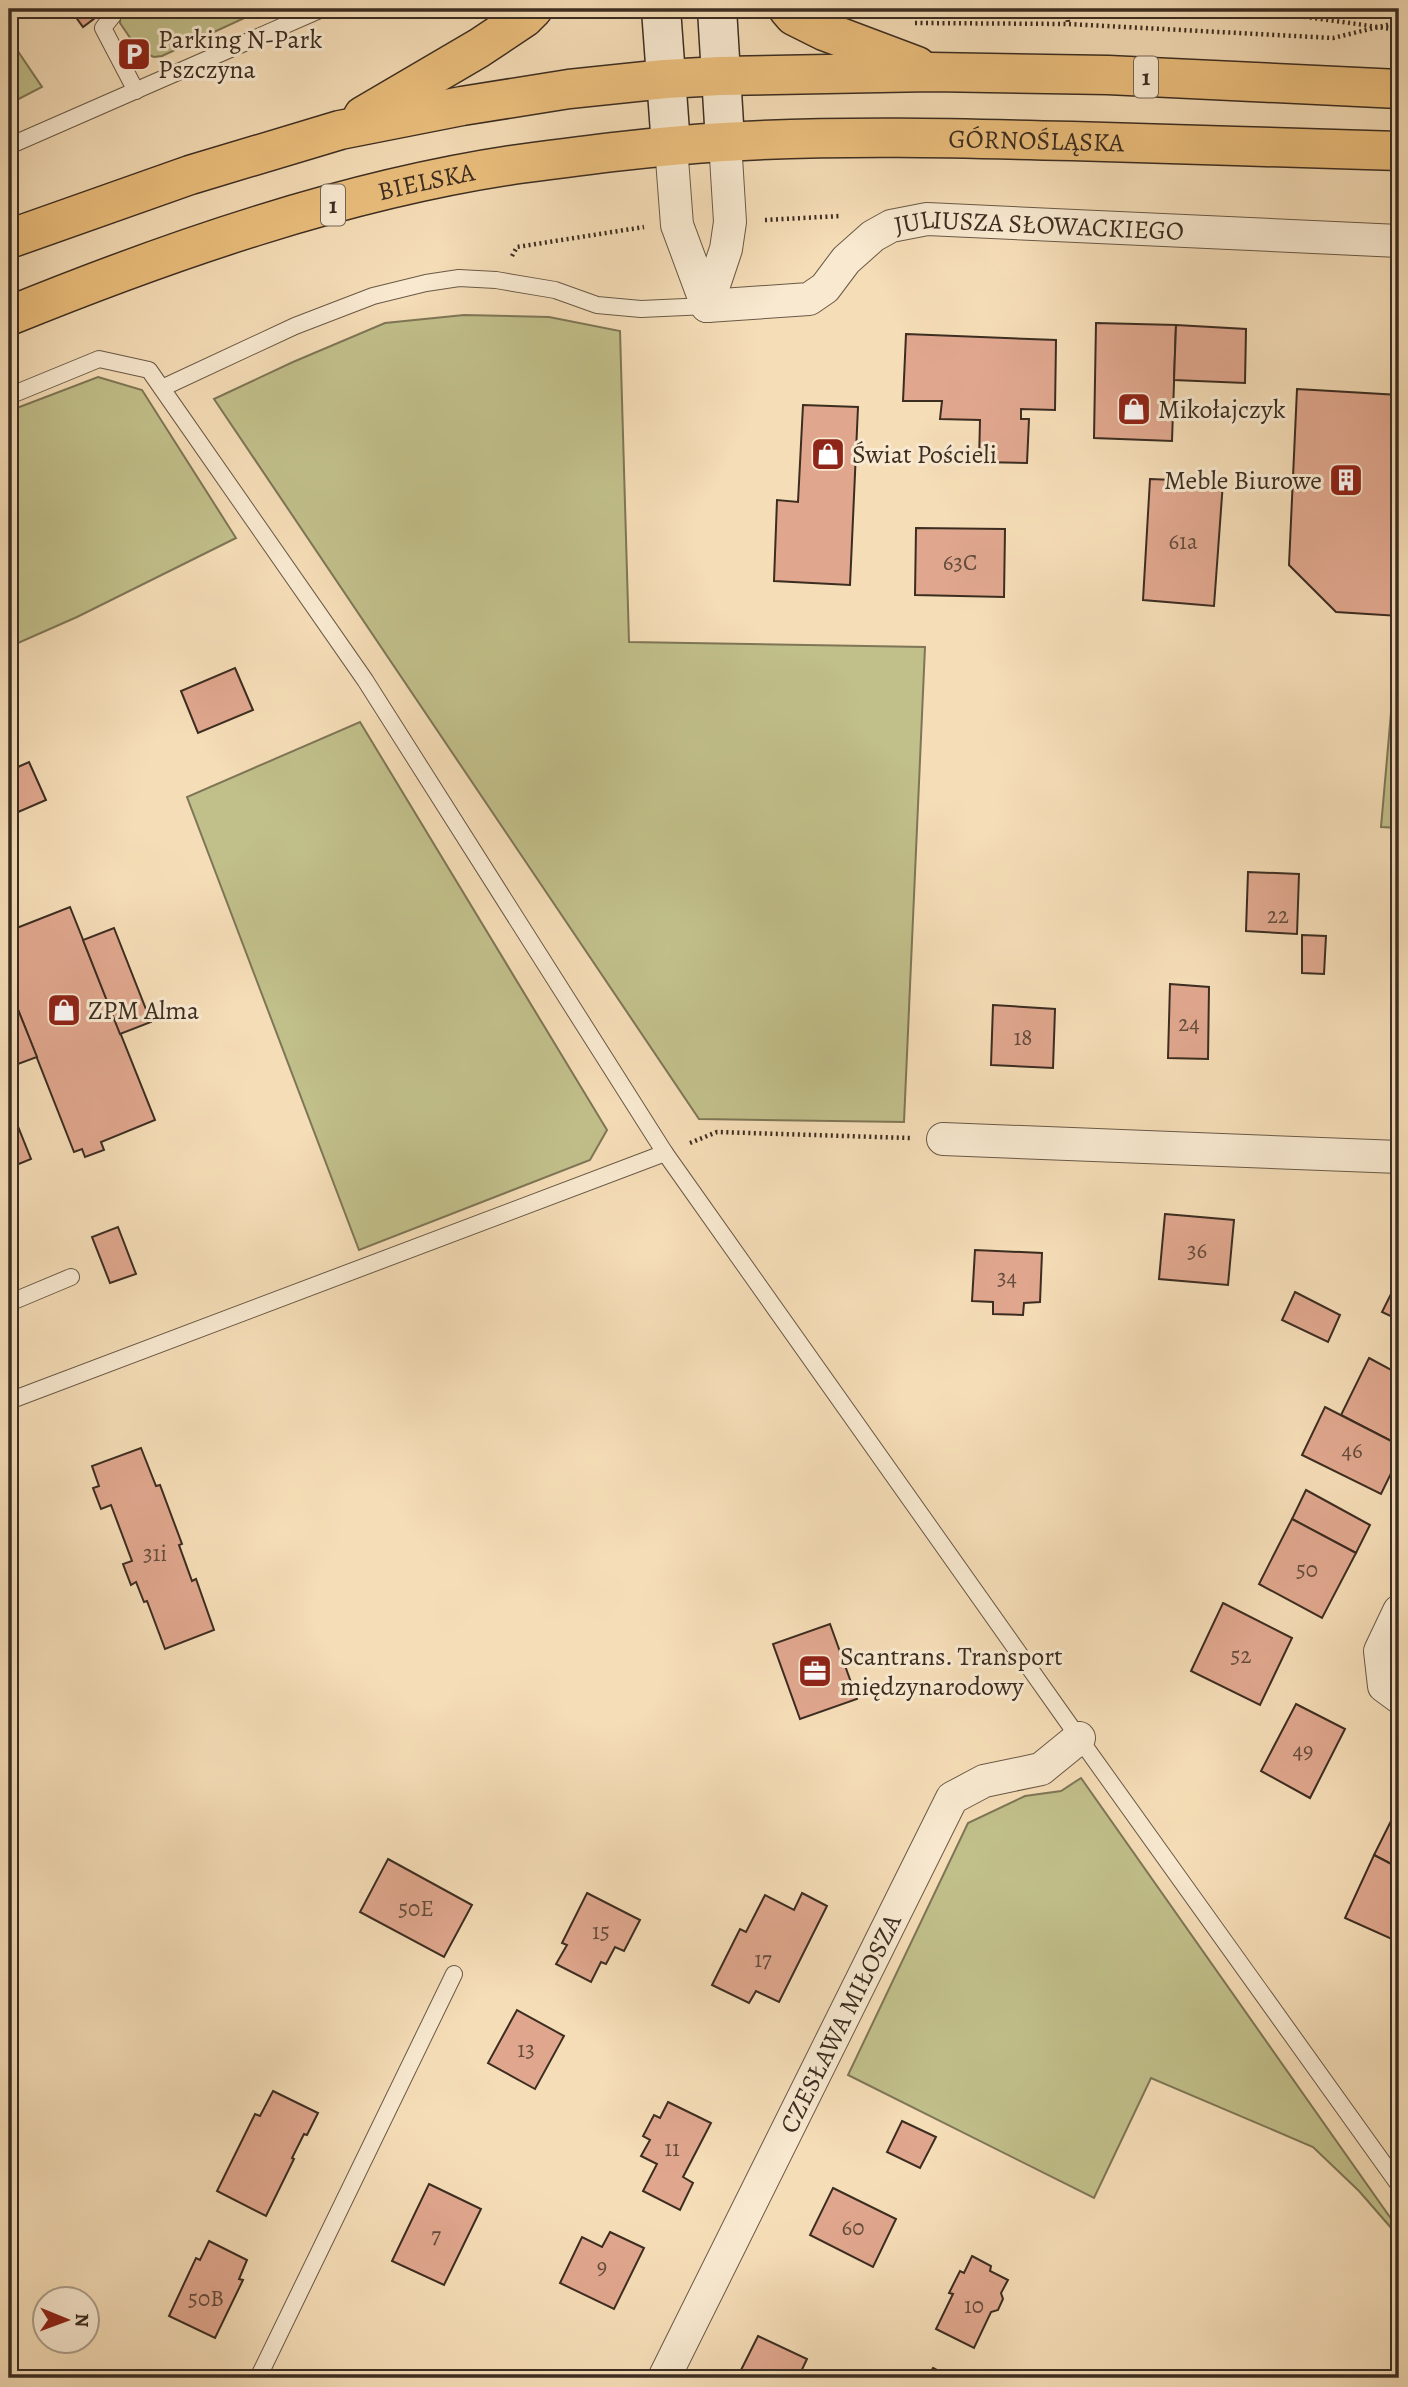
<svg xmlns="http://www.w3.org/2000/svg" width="1408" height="2387" font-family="Alegreya,serif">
  <rect width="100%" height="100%" fill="#f5ddb7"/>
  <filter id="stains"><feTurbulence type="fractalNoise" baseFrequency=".00286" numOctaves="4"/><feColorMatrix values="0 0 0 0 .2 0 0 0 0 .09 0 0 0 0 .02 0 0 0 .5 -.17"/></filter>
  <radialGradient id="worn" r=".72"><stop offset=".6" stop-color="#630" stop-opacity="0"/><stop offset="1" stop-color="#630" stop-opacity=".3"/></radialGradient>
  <g fill="#c1bf8a" stroke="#7e7656" stroke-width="2">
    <polygon points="124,9 264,9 162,56 154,57 139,51 120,23 120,16"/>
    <polygon points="9,38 42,87 9,104"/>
    <polygon points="464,315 549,317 620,331 629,642 925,647 904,1122 699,1119 214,399 293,362 385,323"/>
    <polygon points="98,377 142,390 236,538 77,617 9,647 9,411"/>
    <polygon points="1393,690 1399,691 1399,828 1381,827"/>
    <polygon points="360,722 607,1130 590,1160 359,1250 187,797"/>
    <polygon points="1081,1778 1399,2230 1399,2237 1359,2191 1313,2147 1151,2078 1094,2198 848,2075 968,1823 1025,1796 1061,1791"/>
  </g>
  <g fill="#e0a78e" stroke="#3c2d21" stroke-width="2">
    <polygon points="70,9 107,9 83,27"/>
    <polygon points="1096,323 1176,325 1172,441 1094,438"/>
    <polygon points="1176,325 1246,329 1245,383 1174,380"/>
    <polygon points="906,334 1056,340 1055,410 1021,409 1021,419 1029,419 1027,463 979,462 980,420 940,419 942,401 903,401"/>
    <polygon points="1297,389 1399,395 1399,616 1336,612 1289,565"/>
    <polygon points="803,405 858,407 850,585 774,581 777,500 798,502"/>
    <polygon points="1150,479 1223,482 1214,606 1143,600"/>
    <polygon points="916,528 1005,529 1004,597 915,595"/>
    <polygon points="235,668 253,710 198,733 181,691"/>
    <polygon points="29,762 46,800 9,816 9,771"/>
    <polygon points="1248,872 1299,874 1297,934 1246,931"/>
    <polygon points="70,907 155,1120 101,1142 104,1150 85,1157 82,1149 74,1152 9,987 9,931"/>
    <polygon points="114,928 151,1022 120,1034 83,940"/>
    <polygon points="1302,935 1326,936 1324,974 1302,973"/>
    <polygon points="1170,984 1209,987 1208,1059 1168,1058"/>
    <polygon points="9,987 37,1057 18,1064 9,1040"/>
    <polygon points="993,1005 1055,1009 1053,1068 991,1065"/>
    <polygon points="9,1104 31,1159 9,1168"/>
    <polygon points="1165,1214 1234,1220 1228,1285 1159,1279"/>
    <polygon points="118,1227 136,1274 110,1283 92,1237"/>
    <polygon points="975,1250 1042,1253 1040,1302 1024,1303 1023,1315 993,1314 993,1302 972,1301"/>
    <polygon points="1399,1278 1399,1320 1382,1312"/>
    <polygon points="1295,1292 1340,1315 1328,1342 1282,1320"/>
    <polygon points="1369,1358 1399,1374 1399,1445 1341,1415"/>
    <polygon points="1325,1407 1399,1445 1399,1457 1381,1494 1302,1455"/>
    <polygon points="141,1448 156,1486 160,1485 182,1544 179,1545 192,1581 196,1579 214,1630 165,1649 147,1601 144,1602 136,1582 131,1585 123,1564 132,1561 111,1505 101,1509 93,1488 99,1486 92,1466"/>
    <polygon points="1306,1490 1370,1525 1356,1553 1292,1519"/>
    <polygon points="1292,1519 1356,1553 1322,1618 1259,1584"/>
    <polygon points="1223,1603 1292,1638 1260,1705 1191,1671"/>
    <polygon points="830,1624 857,1699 800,1719 773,1644"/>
    <polygon points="1296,1704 1345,1729 1310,1798 1261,1771"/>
    <polygon points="1399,1805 1399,1868 1374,1855"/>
    <polygon points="1374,1855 1399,1868 1399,1929 1394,1940 1345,1918"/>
    <polygon points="388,1859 472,1905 444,1957 360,1912"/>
    <polygon points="587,1893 640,1920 624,1951 615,1947 606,1964 601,1962 591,1982 556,1964 567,1945 562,1943"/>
    <polygon points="802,1893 827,1906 779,2002 756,1991 749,2003 712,1985 740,1929 746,1932 765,1895 794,1910"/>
    <polygon points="517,2010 564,2036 535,2089 488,2063"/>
    <polygon points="273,2091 318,2113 307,2135 304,2134 292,2158 294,2159 266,2216 217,2191 255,2114 260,2116"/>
    <polygon points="668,2102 711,2123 683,2177 693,2183 680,2210 643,2191 657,2164 641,2156 650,2140 643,2136 654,2115 660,2118"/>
    <polygon points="902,2121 936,2137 920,2168 887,2152"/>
    <polygon points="429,2184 481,2209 444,2285 392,2261"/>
    <polygon points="833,2188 896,2219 873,2267 810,2235"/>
    <polygon points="610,2232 644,2248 614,2309 560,2283 582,2237 602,2247"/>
    <polygon points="209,2241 247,2260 239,2279 243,2280 215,2338 169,2316 196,2258 200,2260"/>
    <polygon points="972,2256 991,2266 990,2271 1008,2280 1001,2293 1003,2299 998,2310 991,2312 974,2348 936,2329 953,2294 949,2293 960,2271 964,2273"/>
    <polygon points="758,2336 807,2359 798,2378 737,2378"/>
    <polygon points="933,2368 952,2378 927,2378"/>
  </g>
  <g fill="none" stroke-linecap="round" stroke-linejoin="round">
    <g stroke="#6a5946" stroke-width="18">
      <g id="service">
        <polyline points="118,9 103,28 136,91"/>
        <polyline points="9,146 322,9"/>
        <polyline points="162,388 295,326 373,296 426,283 459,278 496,280 555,290 597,305 641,309 707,306"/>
        <polyline points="9,396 99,359 149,370 365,680 665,1153 1079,1738 1399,2185"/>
        <polyline points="9,1303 71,1277"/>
        <polyline points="9,1401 665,1153"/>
        <polyline points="258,2378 454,1974"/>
      </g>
    </g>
    <g stroke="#6a5946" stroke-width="34">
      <g id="minor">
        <polyline points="671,146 677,225 707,306"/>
        <path id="s1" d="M707 306 809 299 825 288 846 260 873 236 891 226 927 219 1399 241"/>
        <polyline points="707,306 726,249 730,222 725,141"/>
        <polyline points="943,1139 1399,1157"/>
        <polyline points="1399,1611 1380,1651 1384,1686 1399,1697"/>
        <path id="s2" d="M664 2378 952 1798 984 1781 1041 1769 1079 1738"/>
      </g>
    </g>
    <g stroke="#3c2d21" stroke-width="41">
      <g id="secondary">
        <polyline points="661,9 671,146"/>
        <polyline points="717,9 725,141"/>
      </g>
    </g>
    <g stroke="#3c2d21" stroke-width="41">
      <g id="primary">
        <polyline points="788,9 794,16 824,31 917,66"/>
        <polyline points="363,116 479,48 524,18 533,9"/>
        <polyline points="9,239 190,175 340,130 462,106 569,89 665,79 720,76 932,72 1108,75 1399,89"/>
        <path id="s3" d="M9 316C169 251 347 189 519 164 587 155 656 146 724 142 840 135 956 138 1072 141 1181 144 1290 148 1399 151"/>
      </g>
    </g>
    <g stroke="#3c2d21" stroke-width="4.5" stroke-dasharray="2 3.5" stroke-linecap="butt">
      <polyline points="1067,9 1068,24"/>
      <polyline points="915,23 1068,24 1333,38 1399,22"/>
      <polyline points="765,220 840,216"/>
      <polyline points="512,256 517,247 644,227"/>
      <polyline points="690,1143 717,1132 910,1138"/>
    </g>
    <use href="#service" stroke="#f8e9d0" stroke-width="16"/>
    <use href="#minor" stroke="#f8e9d0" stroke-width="32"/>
    <use href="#secondary" stroke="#f8e9d0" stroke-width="38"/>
    <use href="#primary" stroke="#eabe7c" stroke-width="38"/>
    <polyline stroke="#3c2d21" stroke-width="4.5" stroke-dasharray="2 3.5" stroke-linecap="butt" points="1250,9 1399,30"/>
  </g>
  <defs>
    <g id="parking-square" transform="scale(1.75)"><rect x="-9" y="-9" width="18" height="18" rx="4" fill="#8f2418" stroke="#f8e9d0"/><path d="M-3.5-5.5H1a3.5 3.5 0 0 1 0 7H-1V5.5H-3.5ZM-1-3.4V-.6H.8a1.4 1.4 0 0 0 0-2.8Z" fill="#fff"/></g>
    <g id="shop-square" transform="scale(1.75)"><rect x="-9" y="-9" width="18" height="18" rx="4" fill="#8f2418" stroke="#f8e9d0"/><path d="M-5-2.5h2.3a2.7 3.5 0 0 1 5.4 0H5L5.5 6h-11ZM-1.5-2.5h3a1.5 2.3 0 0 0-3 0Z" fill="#fff"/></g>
    <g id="building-square" transform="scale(1.75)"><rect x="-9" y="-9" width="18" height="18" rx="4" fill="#8f2418" stroke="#f8e9d0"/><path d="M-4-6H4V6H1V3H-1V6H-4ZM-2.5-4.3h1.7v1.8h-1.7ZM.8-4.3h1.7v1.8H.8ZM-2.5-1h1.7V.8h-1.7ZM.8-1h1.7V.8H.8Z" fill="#fff"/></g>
    <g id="office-square" transform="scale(1.75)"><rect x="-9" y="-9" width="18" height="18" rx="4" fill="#8f2418" stroke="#f8e9d0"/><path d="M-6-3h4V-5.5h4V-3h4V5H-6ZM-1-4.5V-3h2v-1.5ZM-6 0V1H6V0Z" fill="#fff"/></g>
  </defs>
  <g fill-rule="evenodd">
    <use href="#parking-square" x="134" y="54"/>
    <use href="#shop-square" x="1134" y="409"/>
    <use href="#shop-square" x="828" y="454"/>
    <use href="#building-square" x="1346" y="480"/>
    <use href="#shop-square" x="64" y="1010"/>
    <use href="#office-square" x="815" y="1671"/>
  </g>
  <g text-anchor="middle" stroke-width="6" stroke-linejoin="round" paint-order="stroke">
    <g font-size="23" fill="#654c3c">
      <text x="1183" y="549">61a</text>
      <text x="960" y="570">63C</text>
      <text x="1278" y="923">22</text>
      <text x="1189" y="1031">24</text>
      <text x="1023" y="1045">18</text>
      <text x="1197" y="1258">36</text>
      <text x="1007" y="1285">34</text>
      <text x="1352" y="1458">46</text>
      <text x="155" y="1561">31i</text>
      <text x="1307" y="1577">50</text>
      <text x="1241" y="1663">52</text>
      <text x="1303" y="1758">49</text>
      <text x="416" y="1916">50E</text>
      <text x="601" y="1939">15</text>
      <text x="763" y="1967">17</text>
      <text x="526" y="2057">13</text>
      <text x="672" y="2156">11</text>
      <text x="853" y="2235">60</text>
      <text x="436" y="2243">7</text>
      <text x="602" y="2274">9</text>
      <text x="206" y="2306">50B</text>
      <text x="974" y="2313">10</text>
    </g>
    <g fill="#f8e9d0" stroke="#746556" stroke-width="2">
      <rect x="1134" y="56.5" width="24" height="41" rx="5"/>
      <rect x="321" y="184.5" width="24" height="41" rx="5"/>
    </g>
    <g font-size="24" font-weight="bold" fill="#3c2d21">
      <text x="1146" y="85">1</text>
      <text x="333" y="213">1</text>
    </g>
    <g font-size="26" fill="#3c2d21" stroke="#f8e9d0" text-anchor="start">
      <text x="158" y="48">Parking N-Park<tspan x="158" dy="30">Pszczyna</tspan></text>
      <text x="1158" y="418">Mikołajczyk</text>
      <text x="852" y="463">Świat Pościeli</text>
      <text x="1322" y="489" text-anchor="end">Meble Biurowe</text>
      <text x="88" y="1019">ZPM Alma</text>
      <text x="840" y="1665">Scantrans. Transport<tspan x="840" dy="30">międzynarodowy</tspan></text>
    </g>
    <g font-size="26" fill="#3c2d21" stroke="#f8e9d0">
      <text dy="9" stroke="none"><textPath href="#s3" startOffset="1052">GÓRNOŚLĄSKA</textPath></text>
      <text dy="9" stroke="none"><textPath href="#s3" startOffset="439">BIELSKA</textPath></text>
      <text dy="9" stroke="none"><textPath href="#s1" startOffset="362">JULIUSZA SŁOWACKIEGO</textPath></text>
      <text dy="9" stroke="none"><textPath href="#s2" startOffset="396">CZESŁAWA MIŁOSZA</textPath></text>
    </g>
  </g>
  <rect width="1408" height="2387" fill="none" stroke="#f5ddb7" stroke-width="35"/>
  <rect x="10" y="10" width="1387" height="2366" fill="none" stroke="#3c2d21" stroke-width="3.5"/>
  <rect x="18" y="18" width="1373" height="2352" fill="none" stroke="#3c2d21" stroke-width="2"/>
  <g transform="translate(66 2320) rotate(91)"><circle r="33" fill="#f8e9d0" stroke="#ad9e8a" stroke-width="2"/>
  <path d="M0-5L12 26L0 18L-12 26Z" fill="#8f2418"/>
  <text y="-10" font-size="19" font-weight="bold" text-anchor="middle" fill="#3c2d21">N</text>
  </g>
  <rect width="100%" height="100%" filter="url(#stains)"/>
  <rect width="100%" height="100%" fill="url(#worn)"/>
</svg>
